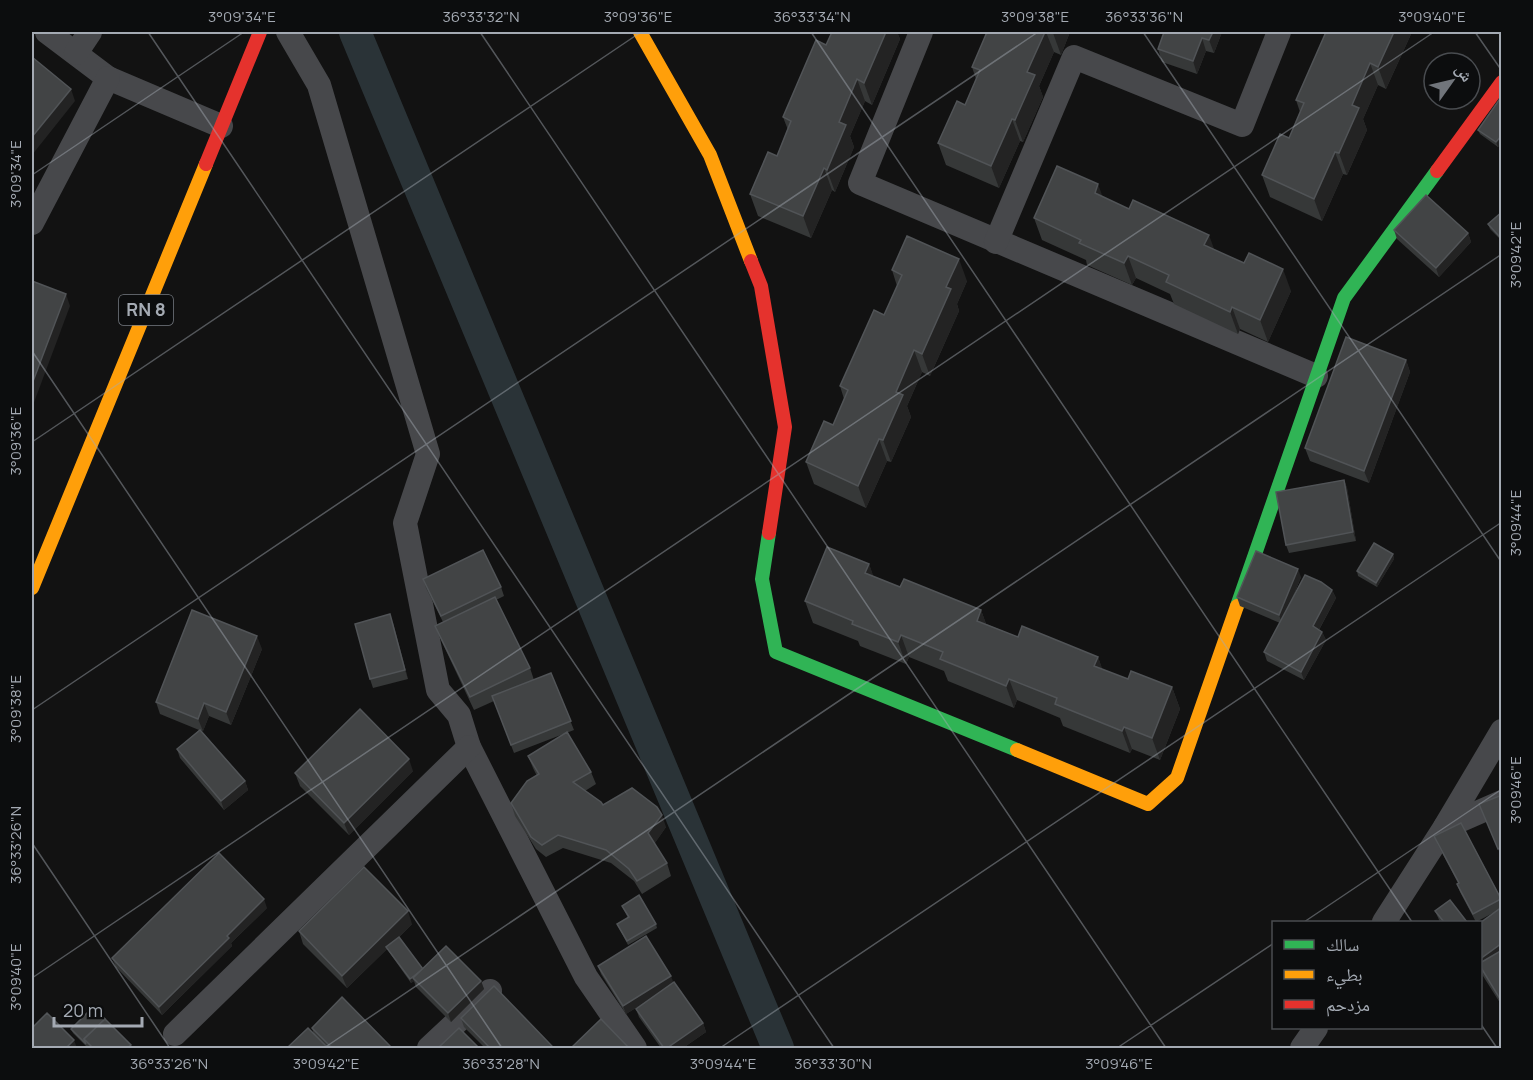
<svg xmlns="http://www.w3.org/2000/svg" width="1533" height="1080" font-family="Manrope,'Noto Naskh Arabic',sans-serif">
  <rect width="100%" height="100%" fill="#121212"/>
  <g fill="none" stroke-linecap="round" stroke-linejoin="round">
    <polyline stroke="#2a3337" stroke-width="32" points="355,32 778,1048"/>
    <g stroke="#47484b" stroke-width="24">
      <polyline points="47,32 108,78 221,126"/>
      <polyline points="288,32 319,85 428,454 405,523 438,690 459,715 469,747 586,977 635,1048"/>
      <polyline points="921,32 860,183 1316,376"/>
      <polyline points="76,53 90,32"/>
      <polyline points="32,223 108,78"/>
      <polyline points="996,242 1074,57 1242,125 1279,32"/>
      <polyline points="1445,827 1502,802"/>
      <polyline points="1384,922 1445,827 1502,731"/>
      <polyline points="175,1034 469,747"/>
      <polyline points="429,1048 490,991"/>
      <polyline points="1302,1048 1316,1028"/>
    </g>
    <g stroke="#30b455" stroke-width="14">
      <polyline points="769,533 762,579 776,652 1017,750"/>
      <polyline points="1237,606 1344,298 1437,171"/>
    </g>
    <g stroke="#ff9f0a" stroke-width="14">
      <polyline points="640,32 710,155 751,261"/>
      <polyline points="32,588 206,164"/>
      <polyline points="1017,750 1148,804 1177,778 1237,606"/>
    </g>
    <g stroke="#e5322d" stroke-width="14">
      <polyline points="206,164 260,32"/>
      <polyline points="1437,171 1502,82"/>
      <polyline points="751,261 761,286 785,427 769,533"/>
    </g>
  </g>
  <g fill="#363838">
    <polygon points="832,32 897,32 900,39 872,105 865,101 850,136 854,147 835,192 832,190 811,238 758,216 750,194 777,156 788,130 783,117 826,45"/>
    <polygon points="987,32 1070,32 1061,55 1054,52 1039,86 1043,97 1023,142 1020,141 999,188 946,165 938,143 965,105 976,79 972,67"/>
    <polygon points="1164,32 1222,32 1214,53 1206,51 1197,74 1162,62 1158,49"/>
    <polygon points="1412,32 1386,89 1378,85 1363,119 1367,130 1347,175 1343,174 1322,221 1270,197 1262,175 1289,138 1300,112 1296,100"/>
    <polygon points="1502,102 1502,142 1498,147 1480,134 1478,130"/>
    <polygon points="1103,197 1214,250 1291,291 1268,342 1240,329 1238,334 1174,304 1170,294 1136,278 1132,285 1087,265 1086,260 1042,240 1034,218"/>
    <polygon points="1502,212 1502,239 1501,240 1490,229 1488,224"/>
    <polygon points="1394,230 1468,233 1471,242 1439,277 1397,239"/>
    <polygon points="892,270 967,281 957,304 959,311 930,376 922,372 907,406 911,417 891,462 887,461 866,508 814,484 806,462 833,425 844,399 840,386 884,315 897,286"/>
    <polygon points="1406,360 1410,372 1369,483 1310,461 1305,448"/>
    <polygon points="1344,480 1347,488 1356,541 1289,553 1286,545"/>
    <polygon points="1393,554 1394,559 1377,587 1358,576 1357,571"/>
    <polygon points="869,564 873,576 900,587 981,610 986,624 1018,637 1098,657 1102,669 1128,679 1172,687 1180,709 1160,760 1132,749 1130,753 1063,726 1060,718 1017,700 1014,708 948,681 944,671 909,657 906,664 860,646 858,641 813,623 805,601"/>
    <polygon points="1301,577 1290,605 1332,590 1336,598 1319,630 1322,632 1326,640 1304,680 1267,661 1264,652 1280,623 1240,606 1237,597"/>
    <polygon points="423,579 501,587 504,596 496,600 530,668 534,680 551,673 574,730 514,753 494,701 474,710 440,638 435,626 443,622 426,588"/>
    <polygon points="393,623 408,679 373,688 370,679"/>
    <polygon points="262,649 231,725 209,716 203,731 201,730 245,781 248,790 224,810 180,758 177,749 199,730 160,714 156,702"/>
    <polygon points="528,756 591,772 596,784 585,791 603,805 666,827 654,844 667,863 671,876 642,894 634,881 611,863 563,848 546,857 536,849 515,816 511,803 537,776 533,768"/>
    <polygon points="413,771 349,835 300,786 295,773"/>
    <polygon points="1502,795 1502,858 1479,804"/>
    <polygon points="1461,823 1502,900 1502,1006 1483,976 1481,970 1480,970 1480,923 1493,913 1476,922 1460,892 1457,884 1458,883 1438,845 1434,836"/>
    <polygon points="622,906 656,924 657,928 628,945 617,924 628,918"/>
    <polygon points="267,908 231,943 232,946 162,1015 116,967 112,958"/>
    <polygon points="1435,911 1467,922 1440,922"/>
    <polygon points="412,924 399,937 423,969 481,981 484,989 451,1022 416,987 414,981 411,983 387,949 347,988 303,944 299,931"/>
    <polygon points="598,966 673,983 703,1023 706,1032 683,1048 661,1048 639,1017 636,1009 647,1001 626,1014 601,974"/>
    <polygon points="461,1018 552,1046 553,1048 485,1048 464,1027"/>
    <polygon points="312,1028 391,1047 391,1048 287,1048 314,1035"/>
    <polygon points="71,1029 132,1048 88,1048 73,1033"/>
  </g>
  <g fill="#232323">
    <polygon points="886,32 897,32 900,39 872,105 864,83"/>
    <polygon points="1045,32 1046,32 1054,52 1039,86 1043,97 1023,142 1015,120 1027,72"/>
    <polygon points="1054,32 1070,32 1061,55 1053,33"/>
    <polygon points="1213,32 1222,32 1214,53 1209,40"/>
    <polygon points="1394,32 1412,32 1386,89 1378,67"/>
    <polygon points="1202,38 1206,51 1197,74 1193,61"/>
    <polygon points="1370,63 1378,85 1363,119 1367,130 1347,175 1339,153 1352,105"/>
    <polygon points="857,79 865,101 850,136 854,147 835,192 827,170 839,122"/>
    <polygon points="71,89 75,101 32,155 32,137"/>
    <polygon points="1012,119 1020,141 999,188 991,166"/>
    <polygon points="1502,135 1502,142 1498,147 1496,142"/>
    <polygon points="1335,152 1343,174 1322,221 1314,199"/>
    <polygon points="824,168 832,190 811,238 803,216"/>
    <polygon points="1098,184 1106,206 1095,193"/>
    <polygon points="1468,233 1471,242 1439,277 1436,268"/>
    <polygon points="1209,235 1217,257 1204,245"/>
    <polygon points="1128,256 1136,278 1132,285 1124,263"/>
    <polygon points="959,259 967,281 957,304 959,311 930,376 922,354 946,287"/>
    <polygon points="1283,269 1291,291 1268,342 1260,320"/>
    <polygon points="66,294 70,306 33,405 32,402 32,384"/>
    <polygon points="1232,307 1240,329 1238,334 1230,312"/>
    <polygon points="914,350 922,372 907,406 911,417 891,462 883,440 896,392"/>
    <polygon points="1406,360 1410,372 1369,483 1364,471"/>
    <polygon points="879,439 887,461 866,508 858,486"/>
    <polygon points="1344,480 1347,488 1356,541 1353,532"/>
    <polygon points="1393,554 1394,559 1377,587 1376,583"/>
    <polygon points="869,564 877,586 865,573"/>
    <polygon points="1298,569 1301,577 1282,623 1279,615"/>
    <polygon points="1332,590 1336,598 1316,635 1313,626"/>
    <polygon points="981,610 989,632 977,621"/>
    <polygon points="390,614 393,623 408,679 405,670"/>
    <polygon points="1322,632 1326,640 1304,680 1301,672"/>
    <polygon points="901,635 909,657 906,664 898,642"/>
    <polygon points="257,636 262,649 231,725 226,712"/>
    <polygon points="1098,657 1106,679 1094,666"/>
    <polygon points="1009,679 1017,700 1014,708 1006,686"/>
    <polygon points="1172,687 1180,709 1160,760 1152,738"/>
    <polygon points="204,703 209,716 203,731 198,719"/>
    <polygon points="1124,727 1132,749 1130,753 1122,731"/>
    <polygon points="409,759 413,771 349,835 344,823"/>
    <polygon points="245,781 248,790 224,810 221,801"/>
    <polygon points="662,815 666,827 653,846 648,833"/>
    <polygon points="264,899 267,908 231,943 232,946 162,1015 159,1007 227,936"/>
    <polygon points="408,911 412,924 387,948 386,947 387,949 347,988 342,976"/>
    <polygon points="1502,943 1502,954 1480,966 1480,959"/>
    <polygon points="423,969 413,978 414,981 411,983 410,979"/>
    <polygon points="671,976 674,984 626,1014 623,1006"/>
    <polygon points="481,981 484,989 451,1022 448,1013"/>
    <polygon points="703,1023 706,1032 683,1048 667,1048"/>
    <polygon points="74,1040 77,1048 66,1048"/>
  </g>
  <g fill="#424445" stroke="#515457" stroke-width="1.5">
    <polygon points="832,32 886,32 864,83 857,79 839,122 846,125 827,170 824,168 803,216 750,194 768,152 777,156 791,121 783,117 816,40 826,45"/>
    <polygon points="987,32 1045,32 1027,72 1035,75 1015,120 1012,119 991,166 938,143 957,101 965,105 980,70 972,67"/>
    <polygon points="1164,32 1213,32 1209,40 1202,38 1193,61 1158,49"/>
    <polygon points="1326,32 1394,32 1378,67 1370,63 1352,105 1359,108 1339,153 1335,152 1314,199 1262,175 1280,134 1289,138 1304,103 1296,100"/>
    <polygon points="32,57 71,89 32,137"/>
    <polygon points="1499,100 1502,102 1502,135 1496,142 1478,130"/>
    <polygon points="1057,166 1098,184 1095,193 1129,209 1133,200 1209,235 1204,245 1244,263 1249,253 1283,269 1260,320 1232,307 1230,312 1166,282 1169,275 1128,256 1124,263 1079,243 1081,240 1034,218"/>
    <polygon points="1426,195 1468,233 1436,268 1394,230"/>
    <polygon points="1502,212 1502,234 1499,236 1488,224"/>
    <polygon points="907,236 959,259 946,287 951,289 922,354 914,350 896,392 903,395 883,440 879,439 858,486 806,462 824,421 833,425 848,390 840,386 874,310 884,315 902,275 892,270"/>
    <polygon points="32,281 66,294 32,384"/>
    <polygon points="1346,337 1406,360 1364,471 1305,448"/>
    <polygon points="1344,480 1353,532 1286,545 1276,492"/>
    <polygon points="1374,543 1393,554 1376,583 1357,571"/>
    <polygon points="827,547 869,564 865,573 900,587 904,579 981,610 977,621 1018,637 1022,626 1098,657 1094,666 1128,679 1131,671 1172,687 1152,738 1124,727 1122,731 1055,704 1057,698 1009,679 1006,686 940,659 943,652 901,635 898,642 852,624 853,621 805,601"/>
    <polygon points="483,550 501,587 441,616 423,579"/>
    <polygon points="1256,551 1298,569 1279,615 1237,597"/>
    <polygon points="1305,575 1321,582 1332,590 1313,626 1322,632 1301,672 1264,652"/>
    <polygon points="495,597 530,668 470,697 435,626"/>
    <polygon points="192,610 257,636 226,712 204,703 198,719 156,702"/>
    <polygon points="390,614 405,670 370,679 355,624"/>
    <polygon points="551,673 571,721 511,745 492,696"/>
    <polygon points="360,709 409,759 344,823 295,773"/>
    <polygon points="200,730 245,781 221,801 177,749"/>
    <polygon points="567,732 591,772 573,782 601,802 603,805 632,788 657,807 662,815 648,833 667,863 637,881 629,869 606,850 558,835 542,845 531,837 511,803 527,781 539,774 528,756"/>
    <polygon points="1502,795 1502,847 1498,849 1479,804"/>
    <polygon points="1461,823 1501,899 1473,914 1457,884 1459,883 1434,836"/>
    <polygon points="219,853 264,899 227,936 229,938 159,1007 112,958"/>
    <polygon points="364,867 408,911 342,976 299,931"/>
    <polygon points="639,895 656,924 627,941 617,924 629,917 622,906"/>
    <polygon points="1450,900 1467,922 1444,922 1435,911"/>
    <polygon points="1502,907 1502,943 1480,959 1480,923"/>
    <polygon points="646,936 671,976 623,1006 598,966"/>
    <polygon points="399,937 423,969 410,979 386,947"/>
    <polygon points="446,946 481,981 448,1013 413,978"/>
    <polygon points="1502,950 1502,1002 1480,966 1480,963"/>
    <polygon points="674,982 703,1023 667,1048 664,1048 636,1009"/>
    <polygon points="494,986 552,1046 549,1048 490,1048 461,1018"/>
    <polygon points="342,997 391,1047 389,1048 332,1048 312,1028"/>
    <polygon points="93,1007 105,1019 84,1039 86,1044 71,1029"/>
    <polygon points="47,1013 74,1040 66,1048 32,1048 32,1028"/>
    <polygon points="105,1019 131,1045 127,1048 93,1048 84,1039"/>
    <polygon points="601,1019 629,1048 571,1048"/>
    <polygon points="308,1028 328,1048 287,1048"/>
    <polygon points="459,1028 479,1048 438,1048"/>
  </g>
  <path fill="none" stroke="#a4aab3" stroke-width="1.5" stroke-opacity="0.45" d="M148 32 834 1048M480 32 1166 1048M811 32 1412 922M1143 32 1502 563M1475 32 1502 71M32 175 244 32M32 351 502 1048M32 442 641 32M32 710 1038 32M32 843 170 1048M1304 922 1502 789M32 978 1434 32M1480 1023 1497 1048M324 1048 1502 254M720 1048 1502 522M1117 1048 1274 943"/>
  <g text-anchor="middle" stroke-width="4.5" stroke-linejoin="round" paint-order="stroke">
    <rect fill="#0c0d0e" stroke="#767b82" stroke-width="1.5" x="119" y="295" width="54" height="30" rx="4.5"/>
    <g font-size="18" font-weight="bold" fill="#a4aab3">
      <text x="146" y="316">RN 8</text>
    </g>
  </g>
  <rect width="1533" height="1080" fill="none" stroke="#0c0d0e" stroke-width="66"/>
  <rect x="1272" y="921" width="210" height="108" fill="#0c0d0e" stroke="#494c50" stroke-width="1.5"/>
  <rect x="1284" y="940" width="30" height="9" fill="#30b455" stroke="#494c50" stroke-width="1.5"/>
  <text x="1326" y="951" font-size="18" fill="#a4aab3">سالك</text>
  <rect x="1284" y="970" width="30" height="9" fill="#ff9f0a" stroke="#494c50" stroke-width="1.5"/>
  <text x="1326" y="981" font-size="18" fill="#a4aab3">بطيء</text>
  <rect x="1284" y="1000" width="30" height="9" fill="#e5322d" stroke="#494c50" stroke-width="1.5"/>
  <text x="1326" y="1011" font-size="18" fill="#a4aab3">مزدحم</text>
  <g transform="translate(1452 81) rotate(56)"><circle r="28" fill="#0c0d0e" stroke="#494c50" stroke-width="1.5"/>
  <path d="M0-4.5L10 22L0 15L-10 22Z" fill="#71757b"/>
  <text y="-9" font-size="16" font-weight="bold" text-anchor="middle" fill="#a4aab3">ش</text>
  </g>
  <path d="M54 1017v9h88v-9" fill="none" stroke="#a4aab3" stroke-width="3"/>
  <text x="63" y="1017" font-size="18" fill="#a4aab3" stroke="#0c0d0e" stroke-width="4.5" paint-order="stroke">20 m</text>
  <rect x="33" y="33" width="1467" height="1014" fill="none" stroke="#a4aab3" stroke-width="2"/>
  <g font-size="15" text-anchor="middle" fill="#a4aab3">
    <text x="242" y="22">3°09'34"E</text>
    <text x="481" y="22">36°33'32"N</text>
    <text x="638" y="22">3°09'36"E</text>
    <text x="812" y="22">36°33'34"N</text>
    <text x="1035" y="22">3°09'38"E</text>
    <text x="1144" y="22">36°33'36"N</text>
    <text x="1432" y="22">3°09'40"E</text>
    <text transform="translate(16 174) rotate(-90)" y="5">3°09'34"E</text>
    <text transform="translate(1516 255) rotate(-90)" y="5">3°09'42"E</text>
    <text transform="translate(16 441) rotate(-90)" y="5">3°09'36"E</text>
    <text transform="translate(1516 523) rotate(-90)" y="5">3°09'44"E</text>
    <text transform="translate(16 709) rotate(-90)" y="5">3°09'38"E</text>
    <text transform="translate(1516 790) rotate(-90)" y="5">3°09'46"E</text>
    <text transform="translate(16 845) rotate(-90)" y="5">36°33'26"N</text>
    <text transform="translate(16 977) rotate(-90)" y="5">3°09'40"E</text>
    <text x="169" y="1069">36°33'26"N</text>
    <text x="326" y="1069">3°09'42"E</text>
    <text x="501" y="1069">36°33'28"N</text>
    <text x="723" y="1069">3°09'44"E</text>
    <text x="833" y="1069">36°33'30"N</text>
    <text x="1119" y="1069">3°09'46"E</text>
  </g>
</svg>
